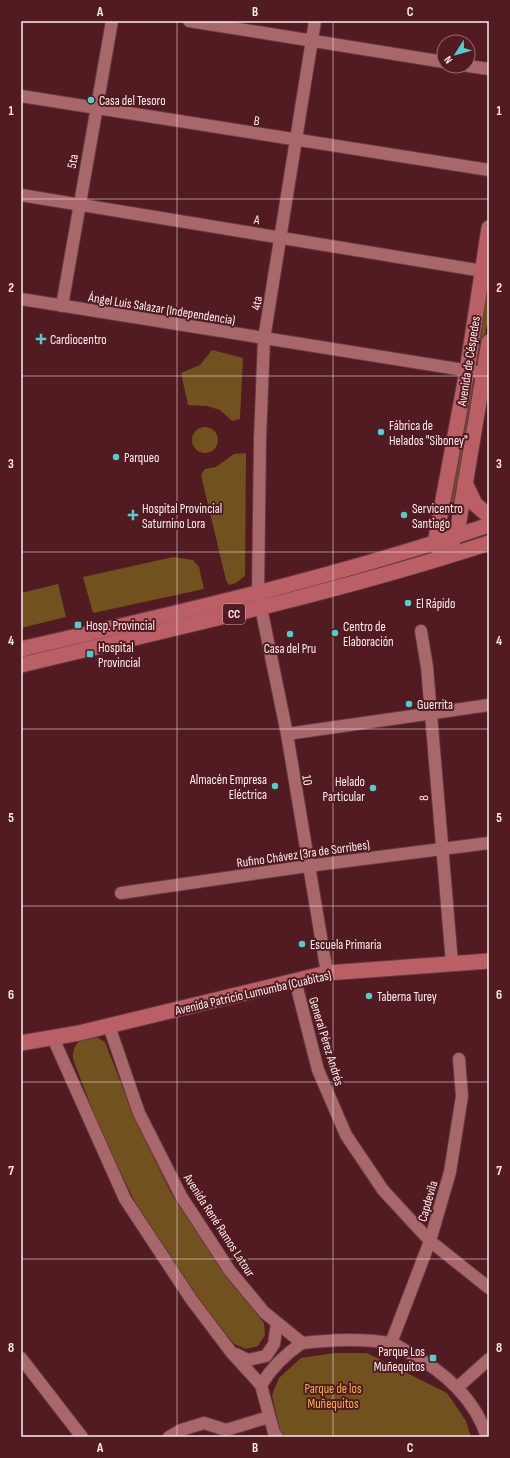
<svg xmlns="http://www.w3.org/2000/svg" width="510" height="1458" font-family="'Sofia Sans Condensed',sans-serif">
  <rect width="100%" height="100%" fill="#521a21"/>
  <g fill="#71511d">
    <polygon points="489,281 489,314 481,358 477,362 474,361 487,282"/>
    <polygon points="212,350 243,358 240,419 232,421 220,410 207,406 188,405 181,373 200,365"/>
    <polygon points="473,380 476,381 453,507 449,504"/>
    <circle cx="205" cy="440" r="13"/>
    <polygon points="246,453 245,576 236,583 229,585 226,580 201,475 205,469 216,467 234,454"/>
    <polygon points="173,557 193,560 199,567 204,589 93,613 83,577"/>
    <polygon points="58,584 66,617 21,628 21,593"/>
    <path d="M95 1036 105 1042 135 1119 171 1193 226 1276 264 1323 265 1335 258 1346 246 1349 234 1344 195 1296 139 1210 101 1133 73 1059C72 1043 81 1039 95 1036Z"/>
    <polygon points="334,1353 367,1353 447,1393 466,1421 471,1437 285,1437 281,1434 272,1395 279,1378 301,1358"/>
  </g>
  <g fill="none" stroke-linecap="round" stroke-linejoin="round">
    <g stroke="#653940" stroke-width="14">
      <g id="minor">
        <polyline points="189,21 444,62"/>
        <polyline points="315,21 264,339 260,439 258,593 287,734 327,973"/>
        <polyline points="468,66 489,69"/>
        <polyline points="21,96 489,170"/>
        <polyline points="21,195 489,272"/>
        <polyline points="21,299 489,374"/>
        <polyline points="62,306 112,21"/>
        <polyline points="421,631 427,667 452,963"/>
        <polyline points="287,734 489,705"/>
        <polyline points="121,893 308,866 489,843"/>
        <polyline points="295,980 318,1070 346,1135 383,1190 430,1241 489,1288"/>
        <path d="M109 1026 139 1113 181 1196 230 1271 264 1312 302 1343C331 1340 360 1338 390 1343 396 1344 403 1349 409 1353 444 1371 475 1399 487 1437"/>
        <polyline points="53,1038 125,1199 191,1299 231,1352 261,1385 274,1433 277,1437"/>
        <polyline points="391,1343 430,1241 450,1172 462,1096 459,1059"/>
        <polyline points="236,1354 248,1360 266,1356 274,1344 277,1323"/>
        <polyline points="21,1358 82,1437"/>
        <path d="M261 1385C272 1367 284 1355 302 1343"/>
        <polyline points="458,1387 489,1359"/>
        <polyline points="169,1437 181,1430 204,1423 226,1430 269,1417"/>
      </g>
    </g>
    <g stroke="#653940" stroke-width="17">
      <g id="major">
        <polyline points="465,483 475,504 489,516"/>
        <polyline points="452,543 458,527 489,342"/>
        <polyline points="440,550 435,543 467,371 489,228"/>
        <path d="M21 649C178 613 336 577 489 525"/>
        <path d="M21 665C178 627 336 593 489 543"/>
        <polyline points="21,1043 79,1033 327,973 489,961"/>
      </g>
    </g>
    <use href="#minor" stroke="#a8676b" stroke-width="12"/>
    <use href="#major" stroke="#ba5f66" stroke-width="15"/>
  </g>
  <path fill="none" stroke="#fceded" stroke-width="1" stroke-opacity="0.55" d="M177 21V1437M333 21V1437M21 199H489M21 376H489M21 552H489M21 729H489M21 906H489M21 1082H489M21 1259H489"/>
  <g fill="#52cdce" stroke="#521a21" stroke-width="1.5">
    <circle cx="91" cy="100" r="4"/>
    <path d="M39 333h4v4h4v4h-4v4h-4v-4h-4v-4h4z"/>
    <circle cx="381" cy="432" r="4"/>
    <circle cx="116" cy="457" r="4"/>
    <path d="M131 509h4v4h4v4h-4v4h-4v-4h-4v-4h4z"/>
    <circle cx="404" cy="515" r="4"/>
    <circle cx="408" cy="603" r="4"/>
    <rect x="74" y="621" width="8" height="8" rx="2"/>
    <circle cx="335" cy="633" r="4"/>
    <circle cx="290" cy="634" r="4"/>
    <rect x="86" y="650" width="8" height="8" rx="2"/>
    <circle cx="409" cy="704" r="4"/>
    <circle cx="275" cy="786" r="4"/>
    <circle cx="373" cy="788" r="4"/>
    <circle cx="302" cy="944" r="4"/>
    <circle cx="369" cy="996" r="4"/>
    <rect x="429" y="1354" width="8" height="8" rx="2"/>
  </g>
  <g text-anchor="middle" stroke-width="4" stroke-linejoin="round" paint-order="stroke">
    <rect fill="#521a21" stroke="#c9aeb0" stroke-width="1" x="223" y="604" width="22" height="20" rx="3"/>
    <g font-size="12" font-weight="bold" fill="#fceded">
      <text x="234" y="618">CC</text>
    </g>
    <g font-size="13" fill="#fceded" stroke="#521a21" text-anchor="start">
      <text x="99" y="105">Casa del Tesoro</text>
      <text x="50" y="344">Cardiocentro</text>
      <text x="389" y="430">Fábrica de<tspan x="389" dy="15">Helados "Siboney"</tspan></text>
      <text x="124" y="462">Parqueo</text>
      <text x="142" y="513">Hospital Provincial<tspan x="142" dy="15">Saturnino Lora</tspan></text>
      <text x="412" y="513">Servicentro<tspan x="412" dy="15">Santiago</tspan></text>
      <text x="416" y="608">El Rápido</text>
      <text x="86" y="630">Hosp. Provincial</text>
      <text x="343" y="631">Centro de<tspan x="343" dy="15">Elaboración</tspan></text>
      <text x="98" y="652">Hospital<tspan x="98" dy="15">Provincial</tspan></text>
      <text x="290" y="653" text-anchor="middle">Casa del Pru</text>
      <text x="417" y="709">Guerrita</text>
      <text x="267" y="784" text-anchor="end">Almacén Empresa<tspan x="267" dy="15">Eléctrica</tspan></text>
      <text x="365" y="786" text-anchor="end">Helado<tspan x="365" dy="15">Particular</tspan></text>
      <text x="310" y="949">Escuela Primaria</text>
      <text x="377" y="1001">Taberna Turey</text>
      <text x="425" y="1356" text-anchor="end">Parque Los<tspan x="425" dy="15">Muñequitos</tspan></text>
    </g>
    <g font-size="13" fill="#fceded" stroke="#521a21">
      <text transform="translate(257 120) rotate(9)" y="5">B</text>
      <text transform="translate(72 161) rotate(-79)" y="5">5ta</text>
      <text transform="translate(257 219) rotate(9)" y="5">A</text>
      <text transform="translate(256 303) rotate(-81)" y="5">4ta</text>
      <text transform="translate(162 308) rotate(9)" y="5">Ángel Luis Salazar (Independencia)</text>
      <text transform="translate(468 361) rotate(-81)" y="5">Avenida de Céspedes</text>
      <text transform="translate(308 780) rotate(81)" y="5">10</text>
      <text transform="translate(423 798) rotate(-94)" y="5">8</text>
      <text transform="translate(303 853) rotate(-8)" y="5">Rufino Chávez (3ra de Sorribes)</text>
      <text transform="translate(253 992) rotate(-13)" y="5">Avenida Patricio Lumumba (Cuabitas)</text>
      <text transform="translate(327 1041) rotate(73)" y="5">General Pérez Andrés</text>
      <text transform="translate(427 1201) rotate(-74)" y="5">Capdevila</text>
      <text transform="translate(220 1225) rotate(57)" y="5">Avenida René Ramos Latour</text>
    </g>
    <g font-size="13" fill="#f3b142" stroke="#521a21">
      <text x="333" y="1393">Parque de los<tspan x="333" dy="15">Muñequitos</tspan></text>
    </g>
  </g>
  <rect width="510" height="1458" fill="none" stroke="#521a21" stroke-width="44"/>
  <g transform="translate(456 54) rotate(233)"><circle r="19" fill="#521a21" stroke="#966e73"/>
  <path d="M0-3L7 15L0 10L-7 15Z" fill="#52cdce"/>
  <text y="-6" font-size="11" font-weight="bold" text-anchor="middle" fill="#fceded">N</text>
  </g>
  <rect x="22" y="22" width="466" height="1414" fill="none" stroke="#fceded" stroke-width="1.5"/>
  <g font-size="13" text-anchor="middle" font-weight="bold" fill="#fceded">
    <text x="100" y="16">A</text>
    <text x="255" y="16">B</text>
    <text x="410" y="16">C</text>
    <text x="11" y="115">1</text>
    <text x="499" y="115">1</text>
    <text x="11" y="292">2</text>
    <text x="499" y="292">2</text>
    <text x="11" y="468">3</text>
    <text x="499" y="468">3</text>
    <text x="11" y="645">4</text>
    <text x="499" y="645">4</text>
    <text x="11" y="822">5</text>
    <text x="499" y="822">5</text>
    <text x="11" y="999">6</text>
    <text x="499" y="999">6</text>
    <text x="11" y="1175">7</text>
    <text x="499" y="1175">7</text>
    <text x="11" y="1352">8</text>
    <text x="499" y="1352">8</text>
    <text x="100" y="1452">A</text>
    <text x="255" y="1452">B</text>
    <text x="410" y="1452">C</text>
  </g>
</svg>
